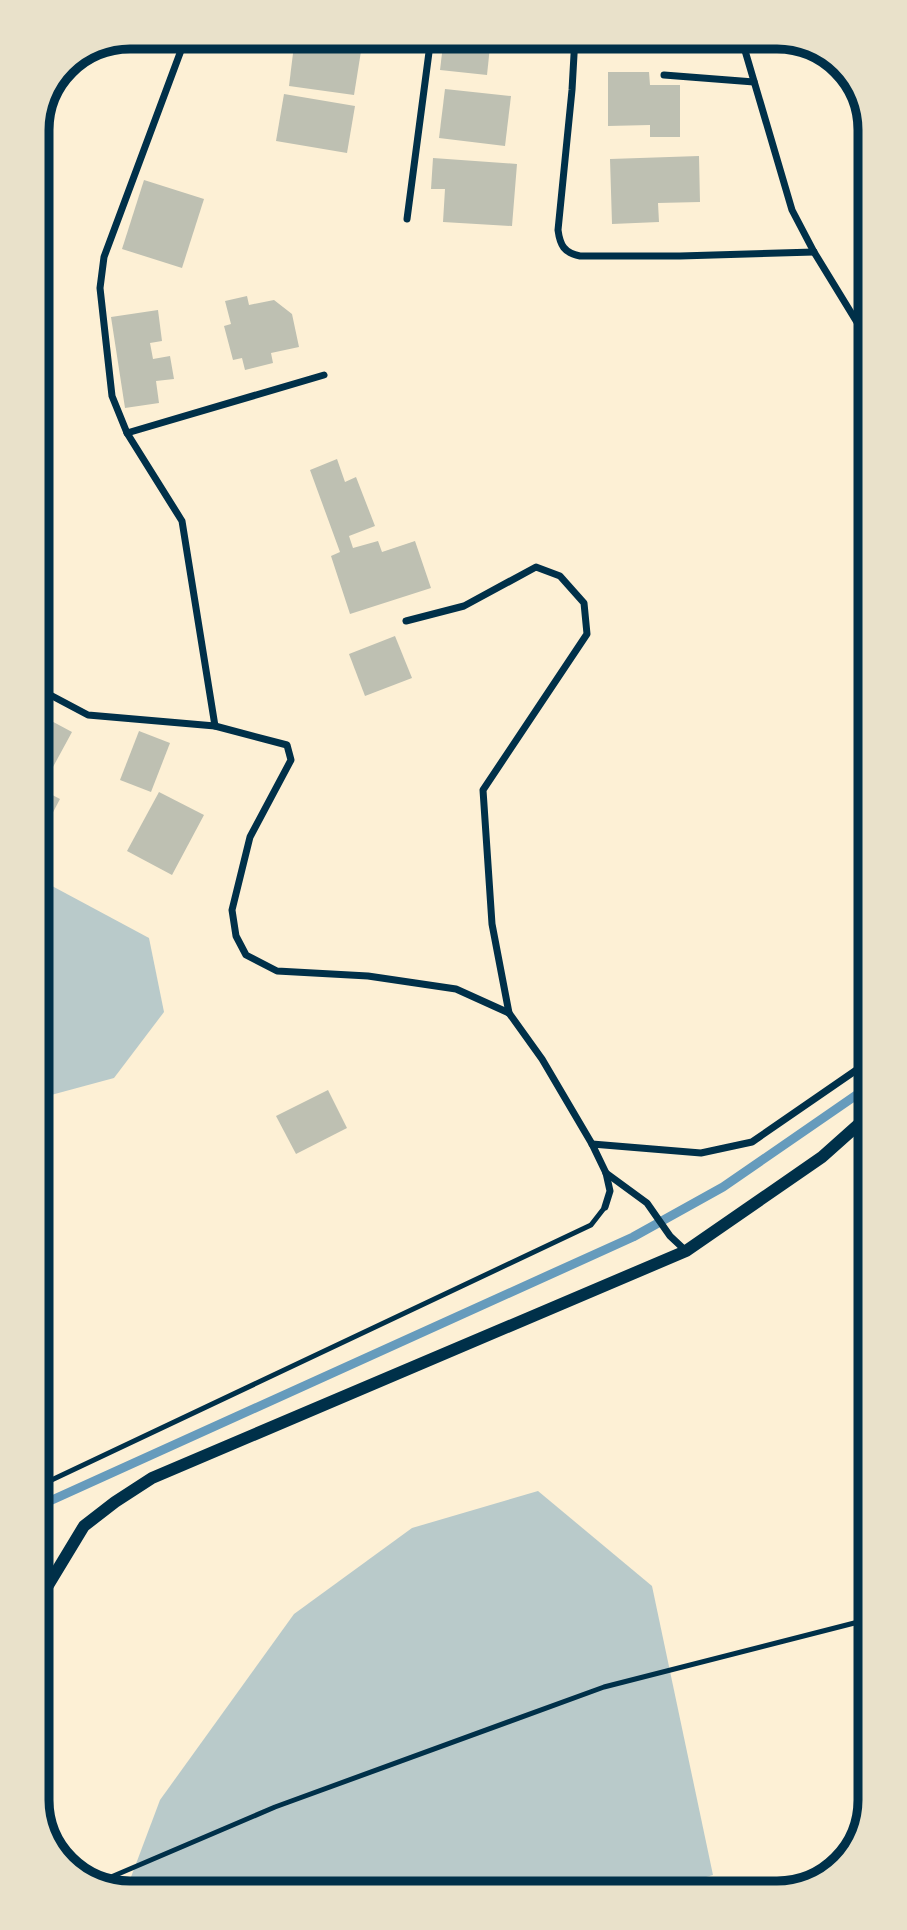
<svg xmlns="http://www.w3.org/2000/svg" width="907" height="1930" font-family="Lato,sans-serif">
  <rect width="100%" height="100%" fill="#fdf0d5"/>
  <g fill="#b9caca">
    <polygon points="39,879 149,938 164,1012 114,1078 40,1098"/>
    <polygon points="538,1491 652,1586 713,1875 664,1889 125,1893 160,1800 294,1614 412,1528"/>
  </g>
  <g fill="none" stroke-linecap="round" stroke-linejoin="round">
    <polyline stroke="#669bbc" stroke-width="9" points="41,1505 633,1237 723,1187 868,1087"/>
  </g>
  <g fill="#bec0b2">
    <polygon points="295,37 362,45 354,95 289,86"/>
    <polygon points="444,37 491,37 487,75 440,70"/>
    <polygon points="608,72 649,72 650,85 680,85 680,137 650,137 650,125 608,126"/>
    <polygon points="445,89 511,96 505,146 439,138"/>
    <polygon points="284,94 355,106 347,153 276,141"/>
    <polygon points="699,156 700,202 658,203 659,222 612,224 610,159"/>
    <polygon points="433,158 517,164 512,226 443,222 445,189 431,189"/>
    <polygon points="144,180 204,199 182,268 122,249"/>
    <polygon points="247,296 249,305 274,300 292,314 299,347 271,353 273,363 245,370 242,358 233,360 224,326 231,324 225,301"/>
    <polygon points="158,310 162,341 150,343 153,359 170,356 174,379 156,381 159,403 125,408 111,317"/>
    <polygon points="337,459 345,482 356,477 375,526 349,536 353,548 378,541 382,552 415,541 431,588 350,614 331,556 340,552 310,470"/>
    <polygon points="395,636 412,678 365,696 349,654"/>
    <polygon points="44,717 72,732 41,789 60,799 39,839 39,727"/>
    <polygon points="139,731 170,743 151,792 120,780"/>
    <polygon points="159,792 204,815 172,875 127,851"/>
    <polygon points="328,1090 347,1128 296,1154 276,1116"/>
  </g>
  <g fill="none" stroke-linecap="round" stroke-linejoin="round">
    <g stroke="#003049" stroke-width="5">
      <polyline points="41,1485 591,1225 605,1207"/>
      <polyline points="97,1883 275,1807 604,1687 870,1619"/>
    </g>
    <g stroke="#003049" stroke-width="7">
      <polyline points="186,37 104,257 100,288 112,396 127,433 182,521 215,726"/>
      <path d="M575 37 572 90 558 230C560 245 564 253 580 256H680L814 252"/>
      <polyline points="741,37 792,210 814,252 866,337"/>
      <polyline points="664,75 754,82"/>
      <polyline points="407,219 431,37"/>
      <polyline points="127,433 324,375"/>
      <polyline points="406,621 464,606 536,567 560,576 584,603 587,634 483,790 492,924 509,1013"/>
      <polyline points="39,689 88,715 215,726 287,745 291,760 250,837 232,910 236,936 246,955 277,971 368,976 456,989 509,1013 542,1059 592,1144 606,1173 610,1191 605,1207"/>
      <polyline points="592,1144 701,1153 752,1142 868,1062"/>
      <polyline points="606,1173 647,1203 670,1236 686,1251"/>
    </g>
    <polyline stroke="#003049" stroke-width="12" points="41,1597 84,1526 115,1502 152,1478 686,1251 822,1157 868,1116"/>
  </g>
  <path d="M0 0H907V1930H0ZM130 49H777A81 81 0 0 1 858 130V1800A81 81 0 0 1 777 1881H130A81 81 0 0 1 49 1800V130A81 81 0 0 1 130 49Z" fill="#e9e1ca" fill-rule="evenodd"/>
  <path fill="none" stroke="#003049" stroke-width="9" d="M130 49H777A81 81 0 0 1 858 130V1800A81 81 0 0 1 777 1881H130A81 81 0 0 1 49 1800V130A81 81 0 0 1 130 49Z"/>
</svg>
